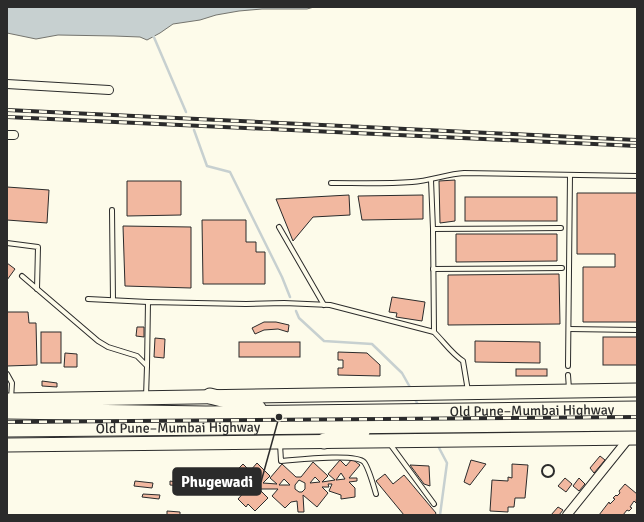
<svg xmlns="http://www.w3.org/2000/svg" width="644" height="522" font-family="Signika,sans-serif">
  <rect width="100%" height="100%" fill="#fdfbea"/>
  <polygon fill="#c7d0d0" stroke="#74746e" points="7,7 314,7 307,9 262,9 239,11 216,15 200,20 173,24 160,33 147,40 140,37 114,36 58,35 36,39 7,33"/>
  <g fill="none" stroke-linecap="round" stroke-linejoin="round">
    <g stroke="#c7d0d0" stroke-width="2.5">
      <polyline points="153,35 186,112"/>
      <polyline points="194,130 207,166 230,172 282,277 290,297"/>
      <polyline points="296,311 299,318 324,341 372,344 402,373 411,389"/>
      <polyline points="414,397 419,407"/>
      <polyline points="437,444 447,463 440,515"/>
    </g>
  </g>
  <g fill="#f2b8a0" stroke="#2b2b2b" fill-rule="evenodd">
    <polygon points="455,180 455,221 440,223 439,181"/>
    <polygon points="127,181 181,181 181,215 127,216"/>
    <polygon points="7,187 49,190 47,223 7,220"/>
    <polygon points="577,193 637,193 637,322 583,322 583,267 615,267 615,254 577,254"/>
    <polygon points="349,195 350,215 313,217 293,241 276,199"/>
    <polygon points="423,195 423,219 362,220 358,196"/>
    <rect x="465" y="197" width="92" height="24"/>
    <polygon points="202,220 246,220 246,242 256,242 256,252 265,252 265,284 203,284"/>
    <polygon points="123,226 191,227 191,288 125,286"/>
    <polygon points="456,234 557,234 557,261 456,262"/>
    <polygon points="7,263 15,269 7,280"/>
    <polygon points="559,274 560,324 448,325 448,275"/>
    <polygon points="392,297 425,302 422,321 396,317 397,313 389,312"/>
    <polygon points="7,312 28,312 29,323 36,323 37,365 7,366"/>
    <polygon points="264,322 276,322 289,325 288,332 278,329 264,330 255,334 252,328"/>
    <polygon points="137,327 144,327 144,337 136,336"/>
    <rect x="41" y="332" width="20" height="31"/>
    <rect x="603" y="337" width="34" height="28"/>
    <polygon points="155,338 165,339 164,358 154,357"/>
    <polygon points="475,341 540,342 540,363 475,362"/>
    <rect x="239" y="342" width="61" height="15"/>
    <polygon points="338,352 367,353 380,365 380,376 338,375 338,368 343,368 343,360 338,360"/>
    <polygon points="65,353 77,354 77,367 64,367"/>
    <rect x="516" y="369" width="31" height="7"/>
    <polygon points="42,381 57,383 57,387 42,386"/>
    <polygon points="600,456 605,460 594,473 590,468"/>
    <path d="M352 459 360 465 349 478H357V481L349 482 355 488V497L341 499V495L329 491 332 484H328L329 487H322L328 493 317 507 303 495 304 512H298L297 501 291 502 285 508 272 496 278 489H259L268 498 255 511 248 504 246 507 238 499 248 488H235V483H248L236 471 243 464 250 471 257 463 270 476 263 483 277 484 270 478 282 464 296 477H301L313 462 328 476 322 482 335 480 328 474 340 460 346 466ZM341 473 345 479 336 480ZM315 477 320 482 310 483ZM284 479 290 485H279ZM299 480 305 483V489L302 492H299L295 489V485Z"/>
    <polygon points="471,460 486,464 470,485 464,482"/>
    <polygon points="512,464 528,465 525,498 515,498 514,507 508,507 508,512 490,511 492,480 508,481 508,477 512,478"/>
    <polygon points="410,465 429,466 430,486 424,484"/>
    <polygon points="385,474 393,484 404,475 436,513 435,515 404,515 376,481"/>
    <polygon points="565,478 572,484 566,492 558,486"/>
    <polygon points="579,478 585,484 579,491 573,486"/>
    <polygon points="135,481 153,483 152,488 134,486"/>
    <polygon points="170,481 182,483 182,486 170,485"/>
    <polygon points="625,484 637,494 636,503 634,501 630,507 632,508 629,511 627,510 623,515 599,515 609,502 610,504 615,499 613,498 616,495 617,496 620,493 619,491"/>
    <polygon points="143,494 160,495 159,499 142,497"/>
    <polygon points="558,507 563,510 559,515 551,515"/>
    <polygon points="167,511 180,512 180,515 167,515"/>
  </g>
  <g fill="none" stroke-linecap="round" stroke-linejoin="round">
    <g stroke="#2b2b2b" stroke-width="6">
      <g id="lane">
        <polyline points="431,180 433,229 434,332"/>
        <path d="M331 183C358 183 385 184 412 182 430 181 447 174 464 173L637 176"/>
        <polyline points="112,210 113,300"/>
        <polyline points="279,227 324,305"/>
        <polyline points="433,229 561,228"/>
        <polyline points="7,243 38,247 37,289"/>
        <polyline points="433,269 562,268"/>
        <polyline points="22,276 98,341 108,347 137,356 147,366 146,397"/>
        <polyline points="88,299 148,302"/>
        <polyline points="569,329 637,330"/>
        <path d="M147 366 148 302 246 304 284 303 330 305 434 332C444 342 452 354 463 361L468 391"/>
        <polyline points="568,366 570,175"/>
        <polyline points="7,374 12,383 11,399"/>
        <polyline points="568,375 569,389"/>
        <path d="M280 444 281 461C295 460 356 453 364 462 368 467 374 487 376 494"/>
        <polyline points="390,444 434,504"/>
      </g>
    </g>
    <g stroke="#2b2b2b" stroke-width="10">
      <g id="street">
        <polyline points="7,84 109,90"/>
        <polyline points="7,135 14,135"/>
        <polyline points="567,515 629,438"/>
      </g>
    </g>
    <g stroke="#2b2b2b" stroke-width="15">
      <g id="primary">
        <polyline points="7,400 637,390"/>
        <polyline points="7,445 637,438"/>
      </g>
    </g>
    <g stroke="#2b2b2b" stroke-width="17">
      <g id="highway">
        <polyline points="210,396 258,408"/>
        <path id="s1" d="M7 411 206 414 637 409"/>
        <path id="s2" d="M7 429 637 423"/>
        <polyline points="324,441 362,432"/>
      </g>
    </g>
    <use href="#lane" stroke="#fdfbea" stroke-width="4"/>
    <use href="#street" stroke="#fdfbea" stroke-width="8"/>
    <use href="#primary" stroke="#fdfbea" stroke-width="13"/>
    <use href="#highway" stroke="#fdfbea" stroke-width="15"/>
    <g stroke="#2b2b2b" stroke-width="4">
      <g id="rail">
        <polyline points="7,110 637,140"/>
        <polyline points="7,117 637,146"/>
        <polyline points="7,422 637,417"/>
      </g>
    </g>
    <use href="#rail" stroke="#fdfbea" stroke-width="2.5" stroke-dasharray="8" stroke-linecap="butt"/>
    <circle stroke="#2b2b2b" stroke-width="2" cx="548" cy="471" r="6"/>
  </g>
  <g text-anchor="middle" stroke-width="3" stroke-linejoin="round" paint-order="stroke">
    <g font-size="14" fill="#2b2b2b" stroke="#fdfbea">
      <text dy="5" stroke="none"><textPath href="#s1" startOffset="525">Old Pune–Mumbai Highway</textPath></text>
      <text dy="5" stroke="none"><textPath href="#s2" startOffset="171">Old Pune–Mumbai Highway</textPath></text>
    </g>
  </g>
  <path fill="none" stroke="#2b2b2b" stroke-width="1.5" d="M279 417L261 482"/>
  <circle fill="#2b2b2b" stroke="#fdfbea" stroke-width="1.5" cx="279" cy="417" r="4"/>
  <rect fill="#2b2b2b" stroke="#2b2b2b" stroke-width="1.5" x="173" y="468" width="88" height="27" rx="4"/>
  <g font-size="15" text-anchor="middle" font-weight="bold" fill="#fff">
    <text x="217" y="487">Phugewadi</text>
  </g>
  <rect width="644" height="522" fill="none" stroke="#2b2b2b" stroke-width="16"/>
</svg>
